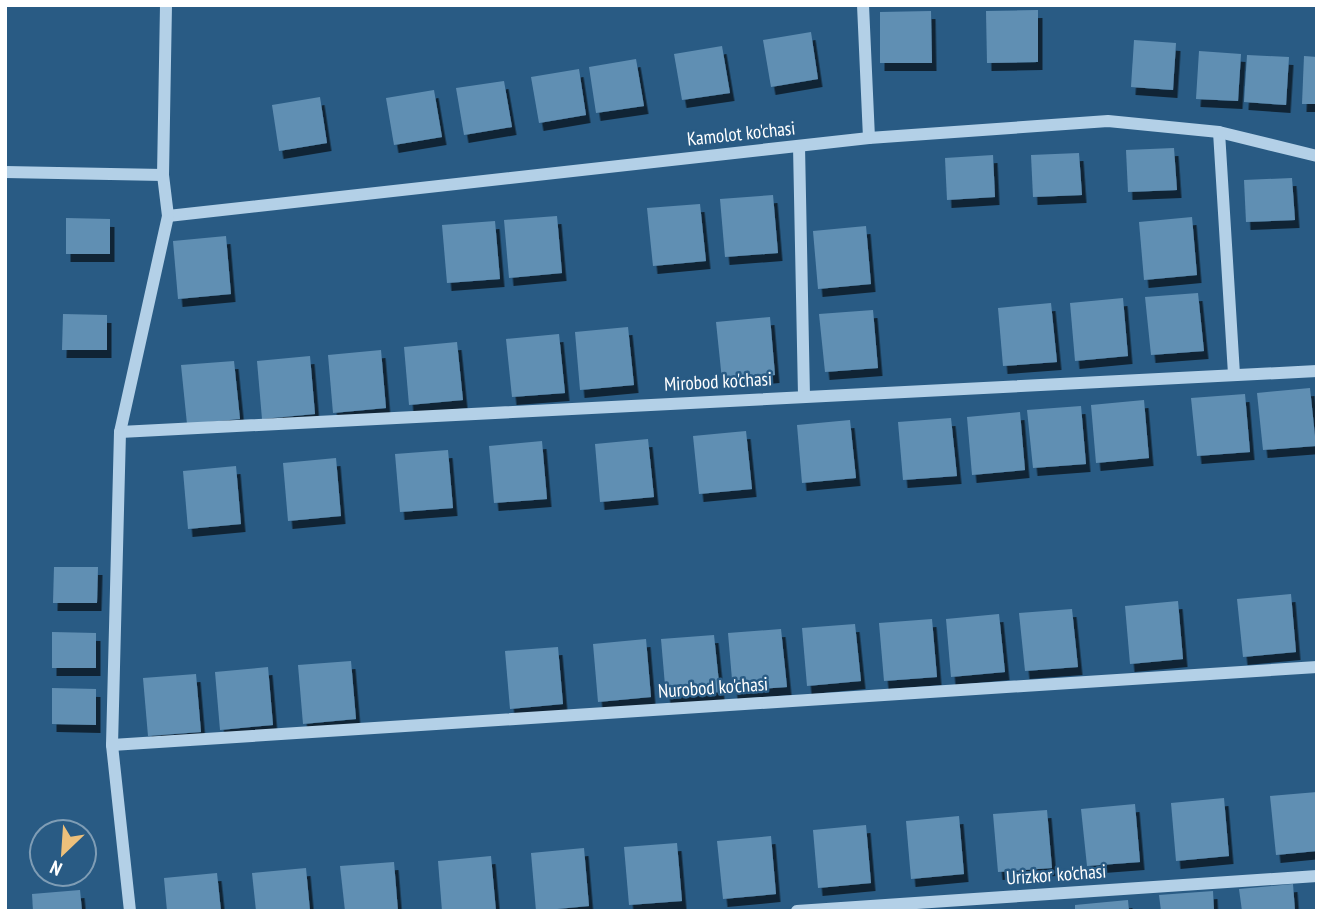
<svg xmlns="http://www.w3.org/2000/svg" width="1322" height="916" font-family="'PT Sans Narrow',sans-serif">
  <defs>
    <filter id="shadow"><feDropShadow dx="4.5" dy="8" stdDeviation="0" flood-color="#0009"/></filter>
  </defs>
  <rect width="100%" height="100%" fill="#295b84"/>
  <g fill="#618fb3" filter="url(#shadow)">
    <polygon points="1038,10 1038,62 987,63 986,11"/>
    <polygon points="931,11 932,63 880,63 880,12"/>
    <polygon points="811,32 818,79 771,87 763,40"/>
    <polygon points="1134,40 1176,43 1173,90 1131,87"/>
    <polygon points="722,46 730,93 682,100 674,54"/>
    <polygon points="1199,51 1241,54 1238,101 1196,99"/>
    <polygon points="1247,55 1289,57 1286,105 1244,102"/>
    <polygon points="1304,56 1317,57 1317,104 1302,104"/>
    <polygon points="636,59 644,106 596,113 589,67"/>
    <polygon points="579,69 586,115 539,123 531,77"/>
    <polygon points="504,81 512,127 464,135 456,88"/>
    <polygon points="434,90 442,137 394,145 386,98"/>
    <polygon points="320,97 327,143 279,151 272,105"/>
    <polygon points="1174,148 1177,190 1128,192 1126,150"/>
    <polygon points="1079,153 1082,195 1033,197 1031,155"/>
    <polygon points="993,155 995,197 947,200 945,158"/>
    <polygon points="1292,178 1295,220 1246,222 1244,180"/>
    <polygon points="773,195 778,253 725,257 720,199"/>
    <polygon points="700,204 706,261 653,266 647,208"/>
    <polygon points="557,216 562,273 509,278 504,220"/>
    <polygon points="1192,217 1197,275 1144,280 1139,222"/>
    <polygon points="66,218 110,219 110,254 66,254"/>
    <polygon points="495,221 500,279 447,283 442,225"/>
    <polygon points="866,226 871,284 818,289 813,231"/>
    <polygon points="226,236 231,294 178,299 173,241"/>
    <polygon points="1198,293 1204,351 1151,355 1145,297"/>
    <polygon points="1123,298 1128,356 1075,361 1070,303"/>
    <polygon points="1051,303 1057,362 1003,366 998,308"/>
    <polygon points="873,310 878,368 825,372 819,314"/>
    <polygon points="63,314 107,315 107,350 62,350"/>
    <polygon points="770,317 775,375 722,380 716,322"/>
    <polygon points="628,327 634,385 580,390 575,332"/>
    <polygon points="559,334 565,393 512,397 506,339"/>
    <polygon points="457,342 463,400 409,405 404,347"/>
    <polygon points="381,350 386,408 333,413 328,355"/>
    <polygon points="310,356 315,414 262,419 257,361"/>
    <polygon points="234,361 240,419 187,424 181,365"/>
    <polygon points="1310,388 1316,446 1263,450 1257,393"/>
    <polygon points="1245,394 1250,452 1197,456 1191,398"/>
    <polygon points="1144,400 1149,458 1096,463 1091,405"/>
    <polygon points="1081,406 1086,464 1033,468 1027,410"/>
    <polygon points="1020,412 1025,470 972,475 967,417"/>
    <polygon points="951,418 957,476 903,480 898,422"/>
    <polygon points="850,420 856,478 802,483 797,425"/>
    <polygon points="746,431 752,489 699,494 693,436"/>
    <polygon points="648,439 654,497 600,502 595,444"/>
    <polygon points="542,441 547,499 494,503 489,446"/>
    <polygon points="448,450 453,508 400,512 395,454"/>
    <polygon points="336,458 341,516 288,521 283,463"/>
    <polygon points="236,466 241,524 188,529 183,471"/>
    <polygon points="54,567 98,567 97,603 53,603"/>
    <polygon points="1291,594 1296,652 1243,657 1237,599"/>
    <polygon points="1178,601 1183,659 1130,664 1125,606"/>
    <polygon points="1072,609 1078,667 1025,671 1019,613"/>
    <polygon points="999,614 1005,672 951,677 946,619"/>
    <polygon points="932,619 937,677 884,681 879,623"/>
    <polygon points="855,624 861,681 807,686 802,628"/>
    <polygon points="781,629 787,687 733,691 728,633"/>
    <polygon points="52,632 96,633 96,668 52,668"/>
    <polygon points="714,635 720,692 666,697 661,639"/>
    <polygon points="646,639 651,697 598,702 593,644"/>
    <polygon points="558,647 563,704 510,709 505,651"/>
    <polygon points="351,661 356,719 303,724 298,665"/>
    <polygon points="268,667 273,725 220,730 215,672"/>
    <polygon points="196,674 201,732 148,736 143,678"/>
    <polygon points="52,688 96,689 96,725 52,724"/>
    <polygon points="1317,792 1317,851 1276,855 1270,796"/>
    <polygon points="1224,798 1229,856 1176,861 1171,803"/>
    <polygon points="1135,804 1140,862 1087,866 1081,809"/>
    <polygon points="1047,810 1052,868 998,872 993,814"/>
    <polygon points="959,816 964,874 911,879 906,821"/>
    <polygon points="866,825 871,883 818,888 813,830"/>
    <polygon points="771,836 776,894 723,899 717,841"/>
    <polygon points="677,843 682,901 629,905 624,847"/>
    <polygon points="584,848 589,906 536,911 531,853"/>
    <polygon points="491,856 496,911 442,911 438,861"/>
    <polygon points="394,862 398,911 345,911 340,866"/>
    <polygon points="306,868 310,911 256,911 252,873"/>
    <polygon points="217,873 221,911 167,911 164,878"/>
    <polygon points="1293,884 1295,911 1242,911 1239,889"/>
    <polygon points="80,890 82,911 33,911 32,894"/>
    <polygon points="1213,891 1214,911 1161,911 1159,895"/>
    <polygon points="1128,900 1129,911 1075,911 1075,905"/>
  </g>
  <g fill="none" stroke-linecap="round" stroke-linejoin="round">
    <g stroke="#b3d0e7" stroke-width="12">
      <polyline points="863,5 869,138"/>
      <polyline points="1219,132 1234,374"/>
      <polyline points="799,146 804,396"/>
      <polyline points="5,172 163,175"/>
      <polyline points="168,216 869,138 1108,121 1219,132 1317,156"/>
      <polyline points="120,432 1317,371"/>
      <polyline points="112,745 1317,667"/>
      <polyline points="130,911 112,745 120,432 168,216 163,175 166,5"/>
      <polyline points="797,911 1317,876"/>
    </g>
  </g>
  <g text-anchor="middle" stroke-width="5" stroke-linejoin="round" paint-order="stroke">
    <g font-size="19" fill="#fff" stroke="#295b84">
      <text transform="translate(741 133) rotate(-6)" y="7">Kamolot ko'chasi</text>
      <text transform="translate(718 381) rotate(-3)" y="7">Mirobod ko'chasi</text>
      <text transform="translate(713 687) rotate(-4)" y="7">Nurobod ko'chasi</text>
      <text transform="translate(1056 874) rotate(-4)" y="7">Urizkor ko'chasi</text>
    </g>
  </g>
  <rect width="1322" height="916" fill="none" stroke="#ffffff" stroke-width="14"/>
  <g transform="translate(63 853) rotate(205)"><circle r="33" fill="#295b84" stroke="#7f9db5" stroke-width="2"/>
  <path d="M0-5L12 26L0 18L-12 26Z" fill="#edc07b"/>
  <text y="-10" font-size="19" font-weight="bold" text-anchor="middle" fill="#ffffff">N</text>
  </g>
</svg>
